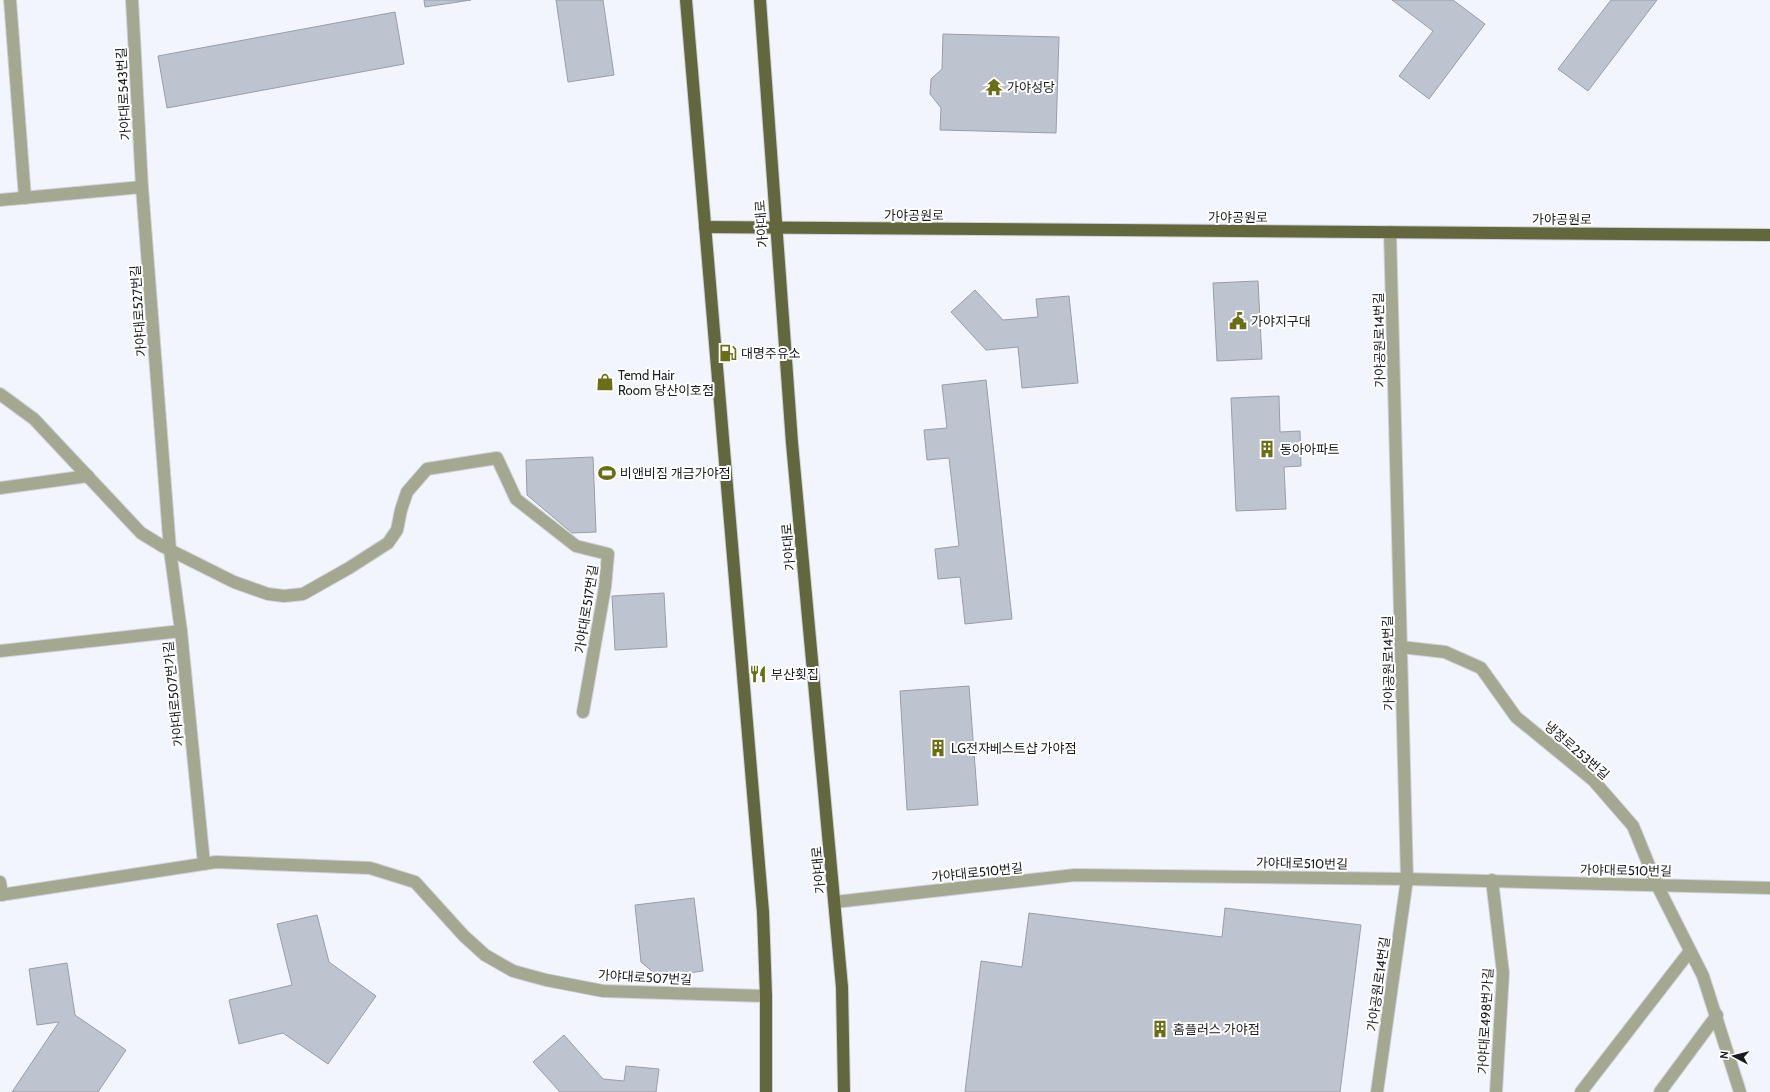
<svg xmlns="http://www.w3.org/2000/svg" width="1770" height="1092" font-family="Cabin,'Noto Sans KR',sans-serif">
  <rect width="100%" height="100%" fill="#f2f5fd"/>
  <g fill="#bec3d0" stroke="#989da9">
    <polygon points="424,0 471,0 425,7"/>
    <polygon points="556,0 603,0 614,75 568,82"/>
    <polygon points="1392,0 1453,0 1485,24 1429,99 1399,76 1433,31"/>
    <polygon points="1611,0 1657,0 1588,91 1558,69"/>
    <polygon points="395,12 404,64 167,108 158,56"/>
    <polygon points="943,34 1059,37 1056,133 940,130 941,108 930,94 931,79 942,69"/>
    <polygon points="1258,281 1262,359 1217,361 1213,283"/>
    <polygon points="975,290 1003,320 1038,317 1036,299 1069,296 1078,383 1022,388 1018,347 986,350 951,312"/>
    <polygon points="986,380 1012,619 965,624 960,577 938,579 935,549 959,546 949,458 927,460 924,430 947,428 942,385"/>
    <polygon points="1279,396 1280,432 1300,431 1301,466 1284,467 1286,509 1236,511 1231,398"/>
    <polygon points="593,457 596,532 572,533 527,495 526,460"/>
    <polygon points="664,593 667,647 615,650 612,596"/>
    <polygon points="969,686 978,805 907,810 900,691"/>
    <polygon points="694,898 703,971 659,977 641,962 635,905"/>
    <polygon points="1225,908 1361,925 1340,1092 965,1092 981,961 1022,967 1029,913 1222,937"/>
    <polygon points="317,915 329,962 376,996 328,1064 283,1033 239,1044 229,1000 292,985 277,924"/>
    <polygon points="67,963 75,1015 126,1050 98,1092 12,1092 59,1022 37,1025 29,969"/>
    <polygon points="564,1035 603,1079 624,1081 626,1066 659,1069 656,1092 560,1092 533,1062"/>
  </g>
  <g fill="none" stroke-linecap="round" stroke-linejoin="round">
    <g stroke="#cfd2da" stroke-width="14">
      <g id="minor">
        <polyline points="10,0 25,198"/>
        <polyline points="132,0 142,187"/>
        <polyline points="0,200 142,187 170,550 181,631 204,864"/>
        <polyline points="0,394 34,419 141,533 164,547 234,582 268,594 284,596 303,594 349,568 388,543 397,530 401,510 407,492 427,469 497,458 516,499 576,546 608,554 605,587 583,712"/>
        <polyline points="0,488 88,476"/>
        <polyline points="1401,647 1445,652 1481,668 1516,717 1593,780 1633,826 1657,885 1703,976 1740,1092"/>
        <polyline points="0,651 181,631"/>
        <polyline points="1492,880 1503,973 1496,1092"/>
        <polyline points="0,882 2,895"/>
        <polyline points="0,895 216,862 370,868 415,882 464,936 485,955 513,971 546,980 603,991 766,996"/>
        <polyline points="835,902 1075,875 1407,879 1770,888"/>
        <polyline points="1377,1092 1407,879 1390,232"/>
        <polyline points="1581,1092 1690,951"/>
        <polyline points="1660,1092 1717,1015"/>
      </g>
    </g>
    <g stroke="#cfd2da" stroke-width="14">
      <g id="major">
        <polyline points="686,0 763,912 766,996 766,1092"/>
        <polyline points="760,0 792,443 842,987 844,1092"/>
        <polyline points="705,227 1770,235"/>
      </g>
    </g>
    <use href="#minor" stroke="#a5a890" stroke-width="12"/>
    <use href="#major" stroke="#63673d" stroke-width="12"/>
  </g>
  <defs>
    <g id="temple-bare" transform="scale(1.38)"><path d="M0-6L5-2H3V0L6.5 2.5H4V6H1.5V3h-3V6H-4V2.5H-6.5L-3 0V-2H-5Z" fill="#6a6f15" stroke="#fff" stroke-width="2.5" paint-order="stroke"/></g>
    <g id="civic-bare" transform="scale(1.38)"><path d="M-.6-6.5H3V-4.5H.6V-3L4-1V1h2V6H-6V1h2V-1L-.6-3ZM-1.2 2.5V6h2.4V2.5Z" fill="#6a6f15" stroke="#fff" stroke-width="2.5" paint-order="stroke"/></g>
    <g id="fuel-bare" transform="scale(1.38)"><path d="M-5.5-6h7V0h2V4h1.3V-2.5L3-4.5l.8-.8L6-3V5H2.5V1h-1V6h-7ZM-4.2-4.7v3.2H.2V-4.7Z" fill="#6a6f15" stroke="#fff" stroke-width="2.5" paint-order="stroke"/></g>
    <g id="shop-bare" transform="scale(1.38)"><path d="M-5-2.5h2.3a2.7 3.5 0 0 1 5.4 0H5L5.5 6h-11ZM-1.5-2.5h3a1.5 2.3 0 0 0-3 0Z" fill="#6a6f15" stroke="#fff" stroke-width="2.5" paint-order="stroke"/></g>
    <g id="building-bare" transform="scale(1.38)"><path d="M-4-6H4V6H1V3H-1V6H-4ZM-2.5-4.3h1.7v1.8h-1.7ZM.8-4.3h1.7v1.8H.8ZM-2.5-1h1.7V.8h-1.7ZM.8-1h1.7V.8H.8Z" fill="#6a6f15" stroke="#fff" stroke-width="2.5" paint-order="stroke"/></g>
    <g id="stadium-bare" transform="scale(1.38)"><path d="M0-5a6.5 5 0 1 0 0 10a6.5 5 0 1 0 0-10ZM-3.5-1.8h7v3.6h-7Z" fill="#6a6f15" stroke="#fff" stroke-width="2.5" paint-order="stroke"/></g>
    <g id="restaurant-bare" transform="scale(1.38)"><path d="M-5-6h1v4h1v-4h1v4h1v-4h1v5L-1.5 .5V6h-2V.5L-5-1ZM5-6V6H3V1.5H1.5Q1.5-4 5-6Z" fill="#6a6f15" stroke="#fff" stroke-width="2.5" paint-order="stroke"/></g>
  </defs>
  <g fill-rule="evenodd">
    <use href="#temple-bare" x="994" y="87"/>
    <use href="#civic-bare" x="1238" y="321"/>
    <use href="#fuel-bare" x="728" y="353"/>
    <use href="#shop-bare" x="605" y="382"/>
    <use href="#building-bare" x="1267" y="449"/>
    <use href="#stadium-bare" x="607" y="473"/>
    <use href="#restaurant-bare" x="758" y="674"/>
    <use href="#building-bare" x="938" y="748"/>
    <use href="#building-bare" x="1160" y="1029"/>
  </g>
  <g text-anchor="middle" stroke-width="4" stroke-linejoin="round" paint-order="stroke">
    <g font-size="13" fill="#191b20" stroke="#fff" text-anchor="start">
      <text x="1007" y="92">가야성당</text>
      <text x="1251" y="326">가야지구대</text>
      <text x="741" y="358">대명주유소</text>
      <text x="618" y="380">Temd Hair<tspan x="618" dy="15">Room 당산이호점</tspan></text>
      <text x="1280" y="454">동아아파트</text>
      <text x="620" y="478">비앤비짐 개금가야점</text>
      <text x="771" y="679">부산횟집</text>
      <text x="951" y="753">LG전자베스트샵 가야점</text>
      <text x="1173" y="1034">홈플러스 가야점</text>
    </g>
    <g font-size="13" fill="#191b20" stroke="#fff">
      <text transform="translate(123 94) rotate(-93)" y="5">가야대로543번길</text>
      <text x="914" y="220">가야공원로</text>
      <text x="1238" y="222">가야공원로</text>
      <text x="1562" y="224">가야공원로</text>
      <text transform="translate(761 224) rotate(-94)" y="5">가야대로</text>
      <text transform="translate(138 311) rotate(-94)" y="5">가야대로527번길</text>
      <text transform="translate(1379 340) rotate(-91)" y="5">가야공원로14번길</text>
      <text transform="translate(788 547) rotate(-95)" y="5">가야대로</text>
      <text transform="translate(586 609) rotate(-81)" y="5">가야대로517번길</text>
      <text transform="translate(1388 663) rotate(-91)" y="5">가야공원로14번길</text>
      <text transform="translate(173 694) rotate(-96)" y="5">가야대로507번가길</text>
      <text transform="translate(1577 750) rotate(41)" y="5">냉정로253번길</text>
      <text transform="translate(1302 863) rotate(1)" y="5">가야대로510번길</text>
      <text transform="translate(818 870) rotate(-95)" y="5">가야대로</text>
      <text transform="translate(1626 870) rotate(1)" y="5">가야대로510번길</text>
      <text transform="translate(977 872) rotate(-6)" y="5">가야대로510번길</text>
      <text transform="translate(645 977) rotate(3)" y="5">가야대로507번길</text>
      <text transform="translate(1378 984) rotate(-82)" y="5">가야공원로14번길</text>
      <text transform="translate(1485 1021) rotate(-87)" y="5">가야대로498번가길</text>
    </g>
  </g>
  <g transform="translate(1734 1056) rotate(277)" stroke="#ffffff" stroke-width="3" paint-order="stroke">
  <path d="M0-3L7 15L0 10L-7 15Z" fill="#191b20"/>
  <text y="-6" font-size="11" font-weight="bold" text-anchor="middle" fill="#191b20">N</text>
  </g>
</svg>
